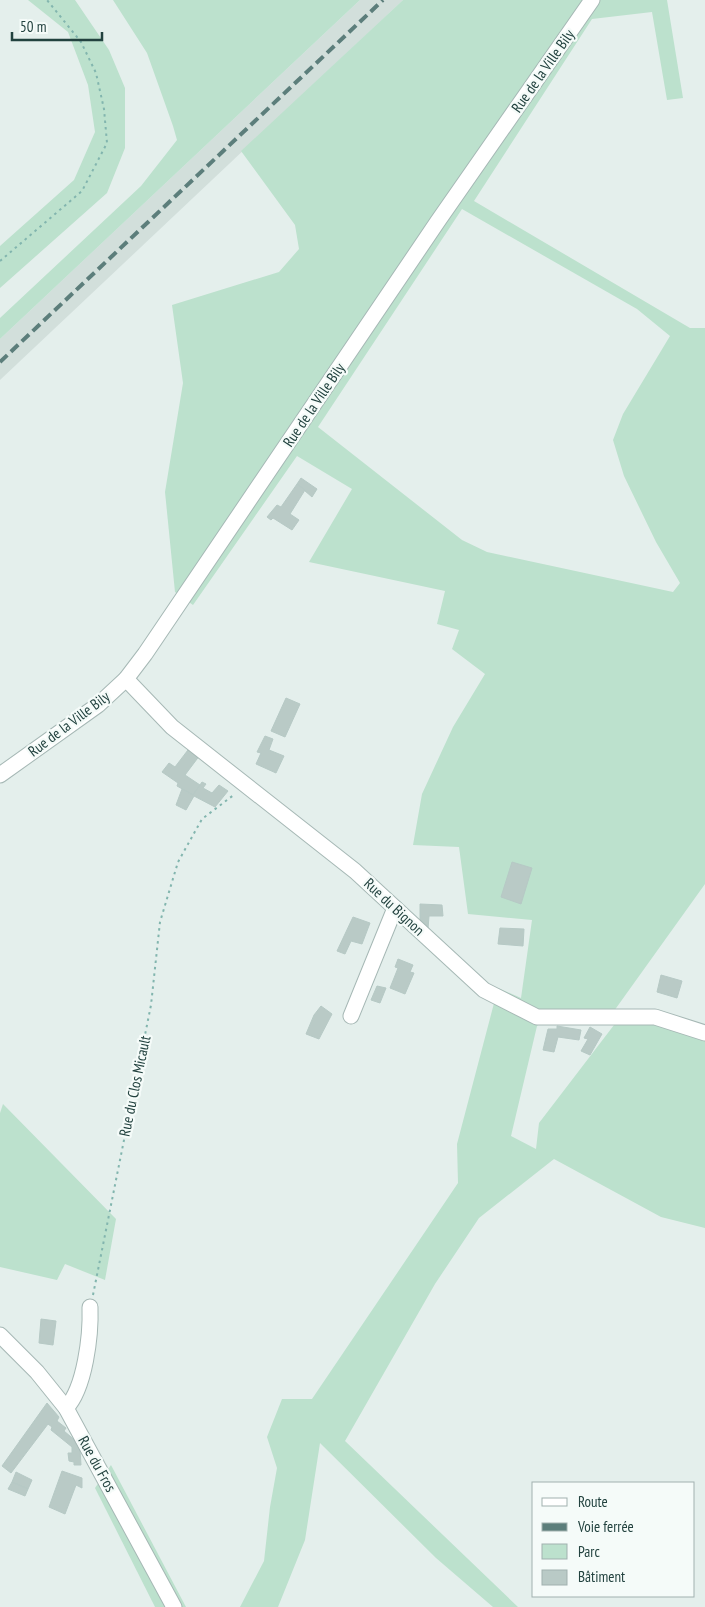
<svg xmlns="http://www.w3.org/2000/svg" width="705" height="1607" font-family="'PT Sans Narrow',sans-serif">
  <rect width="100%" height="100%" fill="#e4efec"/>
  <polygon fill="#d2dfdb" points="360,0 403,0 0,380 0,339"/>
  <g fill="#bce1cd" fill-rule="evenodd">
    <polygon points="28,0 75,0 109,50 125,88 125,148 107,193 0,288 0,246 74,180 95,132 88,85 68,32"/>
    <polygon points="113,0 360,0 0,339 0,318 141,186 177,140 173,126 147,53"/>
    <path d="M403 0H667L683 98 667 100 652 12 592 19 474 201 690 328H705V884L614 1011H552L537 1026 511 1136 536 1149 539 1123 614 1025H660L705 1041V1228L661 1217 554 1159 479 1218 435 1284 345 1441 518 1607H493L436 1558 320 1443 305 1540 278 1607H240L264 1561 270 1507 277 1468 267 1437 282 1399H312L458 1183 457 1144 498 988 521 998 532 920 468 914 459 847 413 845 422 794 453 727 485 674 452 649 459 630 437 624 445 591 309 562 352 489 297 456 193 605 175 592 165 492 183 383 172 305 279 272 299 249 295 225 241 151ZM462 209 637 309 670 336 623 414 613 440 624 476 656 542 680 583 673 592 487 552 462 540 318 427Z"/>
    <polygon points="3,1104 116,1219 105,1280 65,1264 57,1280 0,1267 0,1113"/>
    <polygon points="111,1465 186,1607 155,1607 95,1488"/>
  </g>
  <g fill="#b9cac6" stroke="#b6c9c5">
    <polygon points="301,478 317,489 312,497 297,484"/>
    <polygon points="297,484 305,490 290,514 299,520 292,530 273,518 271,520 267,517 277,505 281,507"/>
    <polygon points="286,698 300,704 285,737 271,731"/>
    <polygon points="265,736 273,739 269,750 284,756 276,773 256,764 261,753 257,752"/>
    <polygon points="191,746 200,755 185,775 200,785 193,795 177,786 178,783 162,772 169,763 175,767"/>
    <polygon points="202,782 206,784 203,788 212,793 219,785 228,791 215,807 194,796 186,810 176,805 182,789 193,795"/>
    <polygon points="512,862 532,868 521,904 501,897"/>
    <polygon points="420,904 442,905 443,916 429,916 428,929 420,921"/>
    <polygon points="353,917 370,923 362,944 351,941 345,954 337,951"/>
    <polygon points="500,928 524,929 523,946 498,944"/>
    <polygon points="398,959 413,965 410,972 414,973 405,994 390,988 398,968 395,967"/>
    <polygon points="661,975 682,981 677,998 657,992"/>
    <polygon points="377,986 386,988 380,1003 371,1000"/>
    <polygon points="321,1006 332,1014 319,1039 306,1034 314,1015"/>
    <polygon points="557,1026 581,1030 579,1040 558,1037 554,1052 543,1050 548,1029 557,1029"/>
    <polygon points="590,1027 602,1034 590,1055 581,1051 588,1039 584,1038"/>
    <polygon points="41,1319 56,1321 53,1345 39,1343"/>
    <polygon points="47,1403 59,1417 57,1421 66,1428 64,1431 77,1442 80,1450 81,1465 74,1465 74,1462 69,1461 68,1453 72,1453 72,1447 51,1430 52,1427 48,1424 11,1473 2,1466"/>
    <polygon points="62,1471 82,1478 82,1488 76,1485 65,1514 49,1507"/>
    <polygon points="16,1472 32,1480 28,1489 12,1482"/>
    <polygon points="12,1482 28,1489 25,1496 8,1489"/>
  </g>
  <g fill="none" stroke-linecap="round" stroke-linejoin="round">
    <g stroke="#a6b8b5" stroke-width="17">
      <g id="minor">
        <polyline points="126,679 172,727 355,871 484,990 537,1017 655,1017 705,1033"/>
        <polyline points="0,775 98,705 126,679 145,654 438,221 592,0"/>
        <polyline points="351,1016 395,908"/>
        <polyline points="0,1335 37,1372 66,1408 174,1607"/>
        <path d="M66 1408C85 1388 91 1335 90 1307"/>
      </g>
    </g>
    <g stroke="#82b5ae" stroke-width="2" stroke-dasharray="2.5 4" stroke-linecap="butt">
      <polyline points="0,261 82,191 107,143 104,109 96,73 81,42 47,0"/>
      <polyline points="93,1295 151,1005 160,922 178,862 202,819 235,794"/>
    </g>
    <use href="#minor" stroke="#fff" stroke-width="15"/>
    <polyline stroke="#5c7e7b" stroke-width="4" stroke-dasharray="10 5" stroke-linecap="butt" points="0,362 383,0"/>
  </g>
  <g text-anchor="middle" stroke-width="4.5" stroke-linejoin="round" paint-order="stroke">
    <g font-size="15" fill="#22423f" stroke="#f5fbf9">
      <text transform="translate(543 71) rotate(-55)" y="5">Rue de la Ville Bily</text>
      <text transform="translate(314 405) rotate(-56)" y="5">Rue de la Ville Bily</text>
      <text transform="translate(69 724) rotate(-37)" y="5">Rue de la Ville Bily</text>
      <text transform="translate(394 907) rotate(43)" y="5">Rue du Bignon</text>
      <text transform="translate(135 1086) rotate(-78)" y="5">Rue du Clos Micault</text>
      <text transform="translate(97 1464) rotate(61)" y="5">Rue du Fros</text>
    </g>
  </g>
  <rect x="532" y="1482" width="162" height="115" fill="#f5fbf9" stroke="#a1b1af"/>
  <rect x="542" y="1498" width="25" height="8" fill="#ffffff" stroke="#a1b1af"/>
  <text x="578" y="1507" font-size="15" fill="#22423f">Route</text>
  <rect x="542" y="1523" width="25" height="8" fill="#5c7e7b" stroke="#a1b1af"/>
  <text x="578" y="1532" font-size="15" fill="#22423f">Voie ferrée</text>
  <rect x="542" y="1544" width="25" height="15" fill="#bce1cd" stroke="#a1b1af"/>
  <text x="578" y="1557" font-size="15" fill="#22423f">Parc</text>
  <rect x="542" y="1570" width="25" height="15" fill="#b9cac6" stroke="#a1b1af"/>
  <text x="578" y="1582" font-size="15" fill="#22423f">Bâtiment</text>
  <path d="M12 32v8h90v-8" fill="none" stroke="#22423f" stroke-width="2.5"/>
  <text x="20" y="32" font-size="15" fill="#22423f" stroke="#f5fbf9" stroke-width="4" paint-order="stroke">50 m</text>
</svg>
